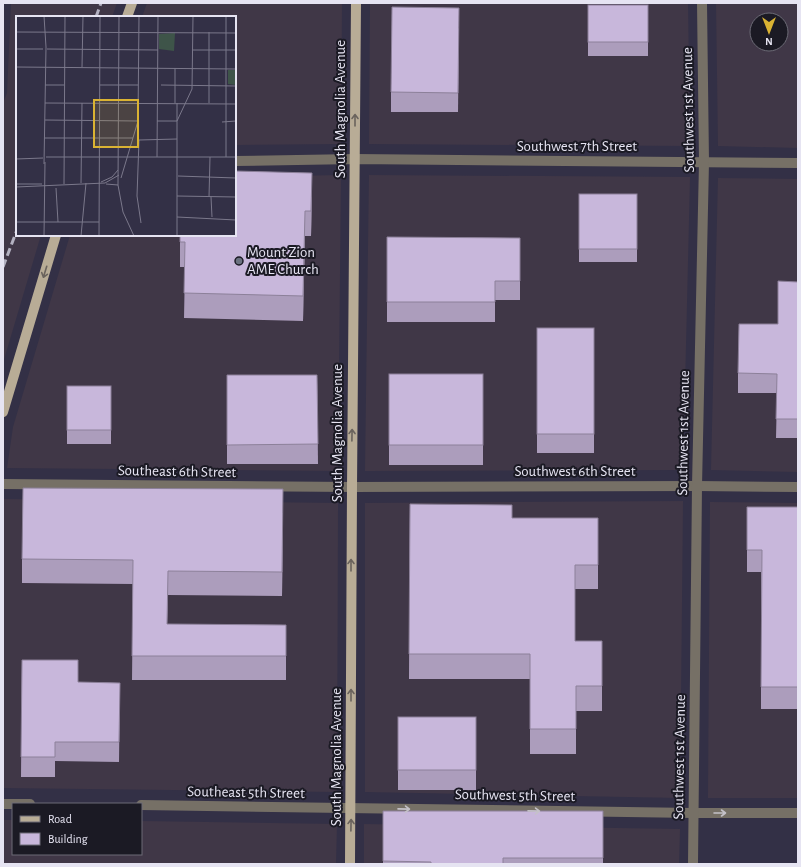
<svg xmlns="http://www.w3.org/2000/svg" width="801" height="867" font-family="'Alegreya Sans',sans-serif">
  <rect width="100%" height="100%" fill="#333046"/>
  <g fill="#403747" fill-rule="evenodd">
    <polygon points="11,3 117,3 112,17 17,17 17,235 41,235 3,363 3,103 7,93"/>
    <polygon points="147,3 342,3 341,144 235,145 235,17 142,17"/>
    <polygon points="370,3 688,3 690,146 369,144"/>
    <path d="M716 3H798V148L718 146ZM757 20H781V44H757Z"/>
    <polygon points="341,175 338,471 7,468 13,427 70,235 235,235 235,177"/>
    <polygon points="369,175 690,177 683,470 365,471"/>
    <polygon points="718,178 798,179 798,472 711,470"/>
    <polygon points="3,499 338,503 337,792 3,788"/>
    <polygon points="683,501 680,798 365,792 365,503"/>
    <polygon points="710,502 798,503 798,798 708,798"/>
    <polygon points="3,820 13,820 13,854 141,854 141,821 337,824 336,864 3,864"/>
    <polygon points="364,824 680,829 679,864 364,864"/>
  </g>
  <g fill="none" stroke-linecap="round" stroke-linejoin="round">
    <g stroke="#767066" stroke-width="10">
      <polyline points="235,161 355,159 798,163"/>
      <polyline points="3,484 352,487 697,486 798,487"/>
      <polyline points="3,804 30,804"/>
      <polyline points="141,805 694,813 798,813"/>
      <polyline points="693,864 697,486 704,162 702,3"/>
    </g>
    <g stroke="#b8ac96" stroke-width="10">
      <polyline points="127,17 132,3"/>
      <polyline points="3,412 56,235"/>
      <polyline points="350,864 352,487 356,3"/>
    </g>
    <g stroke="#b3b1c1" stroke-width="3" stroke-dasharray="8 4" stroke-linecap="butt">
      <polyline points="96,17 101,3"/>
      <polyline points="3,267 17,230"/>
    </g>
  </g>
  <g fill="#ac9dbc">
    <rect x="588" y="5" width="60" height="51"/>
    <polygon points="459,28 458,112 391,112 391,92"/>
    <rect x="579" y="194" width="58" height="68"/>
    <polygon points="312,197 311,236 305,236 303,321 184,318 185,267 180,267 180,235"/>
    <polygon points="387,237 520,238 520,300 495,300 495,322 387,322"/>
    <polygon points="798,282 798,438 776,438 777,393 738,393 738,373 778,324"/>
    <rect x="537" y="328" width="57" height="125"/>
    <rect x="389" y="374" width="94" height="91"/>
    <polygon points="227,375 317,375 318,464 227,464"/>
    <rect x="67" y="386" width="44" height="58"/>
    <polygon points="410,504 512,518 598,518 598,589 575,589 575,641 602,641 602,711 576,711 576,754 530,754 530,679 409,679"/>
    <polygon points="747,507 798,507 798,709 761,709 761,572 747,572"/>
    <polygon points="283,513 282,596 168,595 167,624 286,625 286,680 132,680 133,584 22,583 22,559"/>
    <polygon points="22,660 78,682 120,683 119,762 55,761 55,777 21,777"/>
    <rect x="398" y="717" width="78" height="73"/>
    <rect x="383" y="811" width="220" height="53"/>
  </g>
  <g fill="#8c8099">
    <polygon points="312,173 312,197 311,236 311,211"/>
    <polygon points="305,211 305,236 303,321 303,296"/>
    <polygon points="283,489 283,513 282,596 282,572"/>
  </g>
  <g fill="#c8b7db" stroke="#8c8099">
    <rect x="588" y="5" width="60" height="37"/>
    <polygon points="392,7 459,8 458,93 391,92"/>
    <polygon points="235,171 312,173 311,211 305,211 303,296 184,293 185,242 180,242 180,235 235,235"/>
    <rect x="579" y="194" width="58" height="55"/>
    <polygon points="387,237 520,238 520,281 495,281 495,302 387,302"/>
    <polygon points="778,281 798,282 798,419 776,419 777,374 738,373 739,324 778,324"/>
    <rect x="537" y="328" width="57" height="106"/>
    <rect x="389" y="374" width="94" height="71"/>
    <polygon points="227,375 317,375 318,444 227,445"/>
    <rect x="67" y="386" width="44" height="44"/>
    <polygon points="23,488 283,489 282,572 168,571 167,624 286,625 286,656 132,656 133,560 22,559"/>
    <polygon points="410,504 512,505 512,518 598,518 598,565 575,565 575,641 602,641 602,686 576,686 576,729 530,729 530,654 409,654"/>
    <polygon points="747,507 798,507 798,687 761,687 762,550 747,550"/>
    <polygon points="22,660 78,660 78,682 120,683 119,742 55,742 55,757 21,757"/>
    <rect x="398" y="717" width="78" height="53"/>
    <polygon points="383,811 603,811 603,858 503,858 503,864 431,864 431,862 383,861"/>
  </g>
  <defs><path id="oneway-shaft" d="M-6 0H5M1.5-3L5.5 0L1.5 3" fill="none" stroke-width="1.6" stroke-linecap="round" stroke-linejoin="round"/></defs>
  <g stroke="#6a635d">
    <use href="#oneway-shaft" transform="translate(355 120) rotate(-90)"/>
    <use href="#oneway-shaft" transform="translate(45 272) rotate(107)"/>
    <use href="#oneway-shaft" transform="translate(352 435) rotate(-89)"/>
    <use href="#oneway-shaft" transform="translate(351 565) rotate(-90)"/>
    <use href="#oneway-shaft" transform="translate(351 695) rotate(-90)"/>
    <use href="#oneway-shaft" transform="translate(351 825) rotate(-89)"/>
  </g>
  <g stroke="#c4c1c8">
    <use href="#oneway-shaft" transform="translate(404 809) rotate(1)"/>
    <use href="#oneway-shaft" transform="translate(534 811) rotate(1)"/>
    <use href="#oneway-shaft" transform="translate(720 813)"/>
  </g>
  <circle fill="#6b7280" stroke="#1b1a24" stroke-width="1.5" cx="239" cy="261" r="4"/>
  <g text-anchor="middle" stroke-width="4" stroke-linejoin="round" paint-order="stroke">
    <g font-size="15" fill="#e6e4f2" stroke="#1b1a24">
      <text transform="translate(340 109) rotate(-90)" y="5">South Magnolia Avenue</text>
      <text transform="translate(688 110) rotate(-91)" y="5">Southwest 1st Avenue</text>
      <text x="577" y="151">Southwest 7th Street</text>
      <text transform="translate(337 433) rotate(-90)" y="5">South Magnolia Avenue</text>
      <text transform="translate(683 433) rotate(-89)" y="5">Southwest 1st Avenue</text>
      <text transform="translate(177 471) rotate(1)" y="5">Southeast 6th Street</text>
      <text x="575" y="476">Southwest 6th Street</text>
      <text transform="translate(336 757) rotate(-90)" y="5">South Magnolia Avenue</text>
      <text transform="translate(679 757) rotate(-89)" y="5">Southwest 1st Avenue</text>
      <text transform="translate(246 792) rotate(1)" y="5">Southeast 5th Street</text>
      <text transform="translate(515 795) rotate(1)" y="5">Southwest 5th Street</text>
    </g>
    <g font-size="15" fill="#e6e4f2" stroke="#1b1a24" text-anchor="start">
      <text x="247" y="257">Mount Zion<tspan x="247" dy="17">AME Church</tspan></text>
    </g>
  </g>
  <g transform="translate(16 16)">
    <rect width="220" height="220" fill="#333046"/>
    <path d="M159 17 158 35 143 33V18ZM212 54H220V69L212 68Z" fill="#3e5449"/>
    <path fill="none" stroke="#7b788b" stroke-width="1" d="M28 0 30 31 28 148M103 0 102 169 107 196 118 220M0 16 220 17M0 33H27M31 33 142 34M177 34H220M0 51 220 53M66 51 67 0M29 69H48M84 69H122M145 69 220 70M29 87 220 88M159 87V52M193 87V16M29 104 122 105M141 105H161V87M206 106 220 105M28 122H117M30 141H220M141 141 142 0M210 141V0M0 143 27 142M162 160 220 162M105 162 122 105 123 0M85 166 96 161 102 154M65 167 66 87M0 168H26M48 168 49 0M90 168 102 169M0 171 89 167 103 159M40 172 42 206M161 180 220 181M193 181 194 141M195 181 196 201M0 192V220M161 201 220 204M0 206H83M125 207 121 180 123 124 161 123M28 220 29 146M65 220 70 167M83 220 84 0M161 220V105L176 73 177 0"/>
    <path fill="#dab333" fill-opacity="0.15" stroke="#dab333" stroke-width="2" d="M78 84H122V131H78Z"/>
    <rect width="220" height="220" fill="none" stroke="#e6e4f2" stroke-width="2"/>
  </g>
  <rect width="801" height="867" fill="none" stroke="#e6e4f2" stroke-width="8"/>
  <rect x="12" y="803" width="130" height="52" fill="#1b1a24" stroke="#6c6b76"/>
  <rect x="20" y="816" width="20" height="6" fill="#b8ac96" stroke="#6c6b76"/>
  <text x="48" y="823" font-size="12" fill="#e6e4f2">Road</text>
  <rect x="20" y="833" width="20" height="12" fill="#c8b7db" stroke="#6c6b76"/>
  <text x="48" y="843" font-size="12" fill="#e6e4f2">Building</text>
  <g transform="translate(769 32) rotate(180)"><circle r="19" fill="#1b1a24" stroke="#6c6b76"/>
  <path d="M0-3L7 15L0 10L-7 15Z" fill="#dab333"/>
  <text y="-6" font-size="11" font-weight="bold" text-anchor="middle" fill="#e6e4f2">N</text>
  </g>
</svg>
